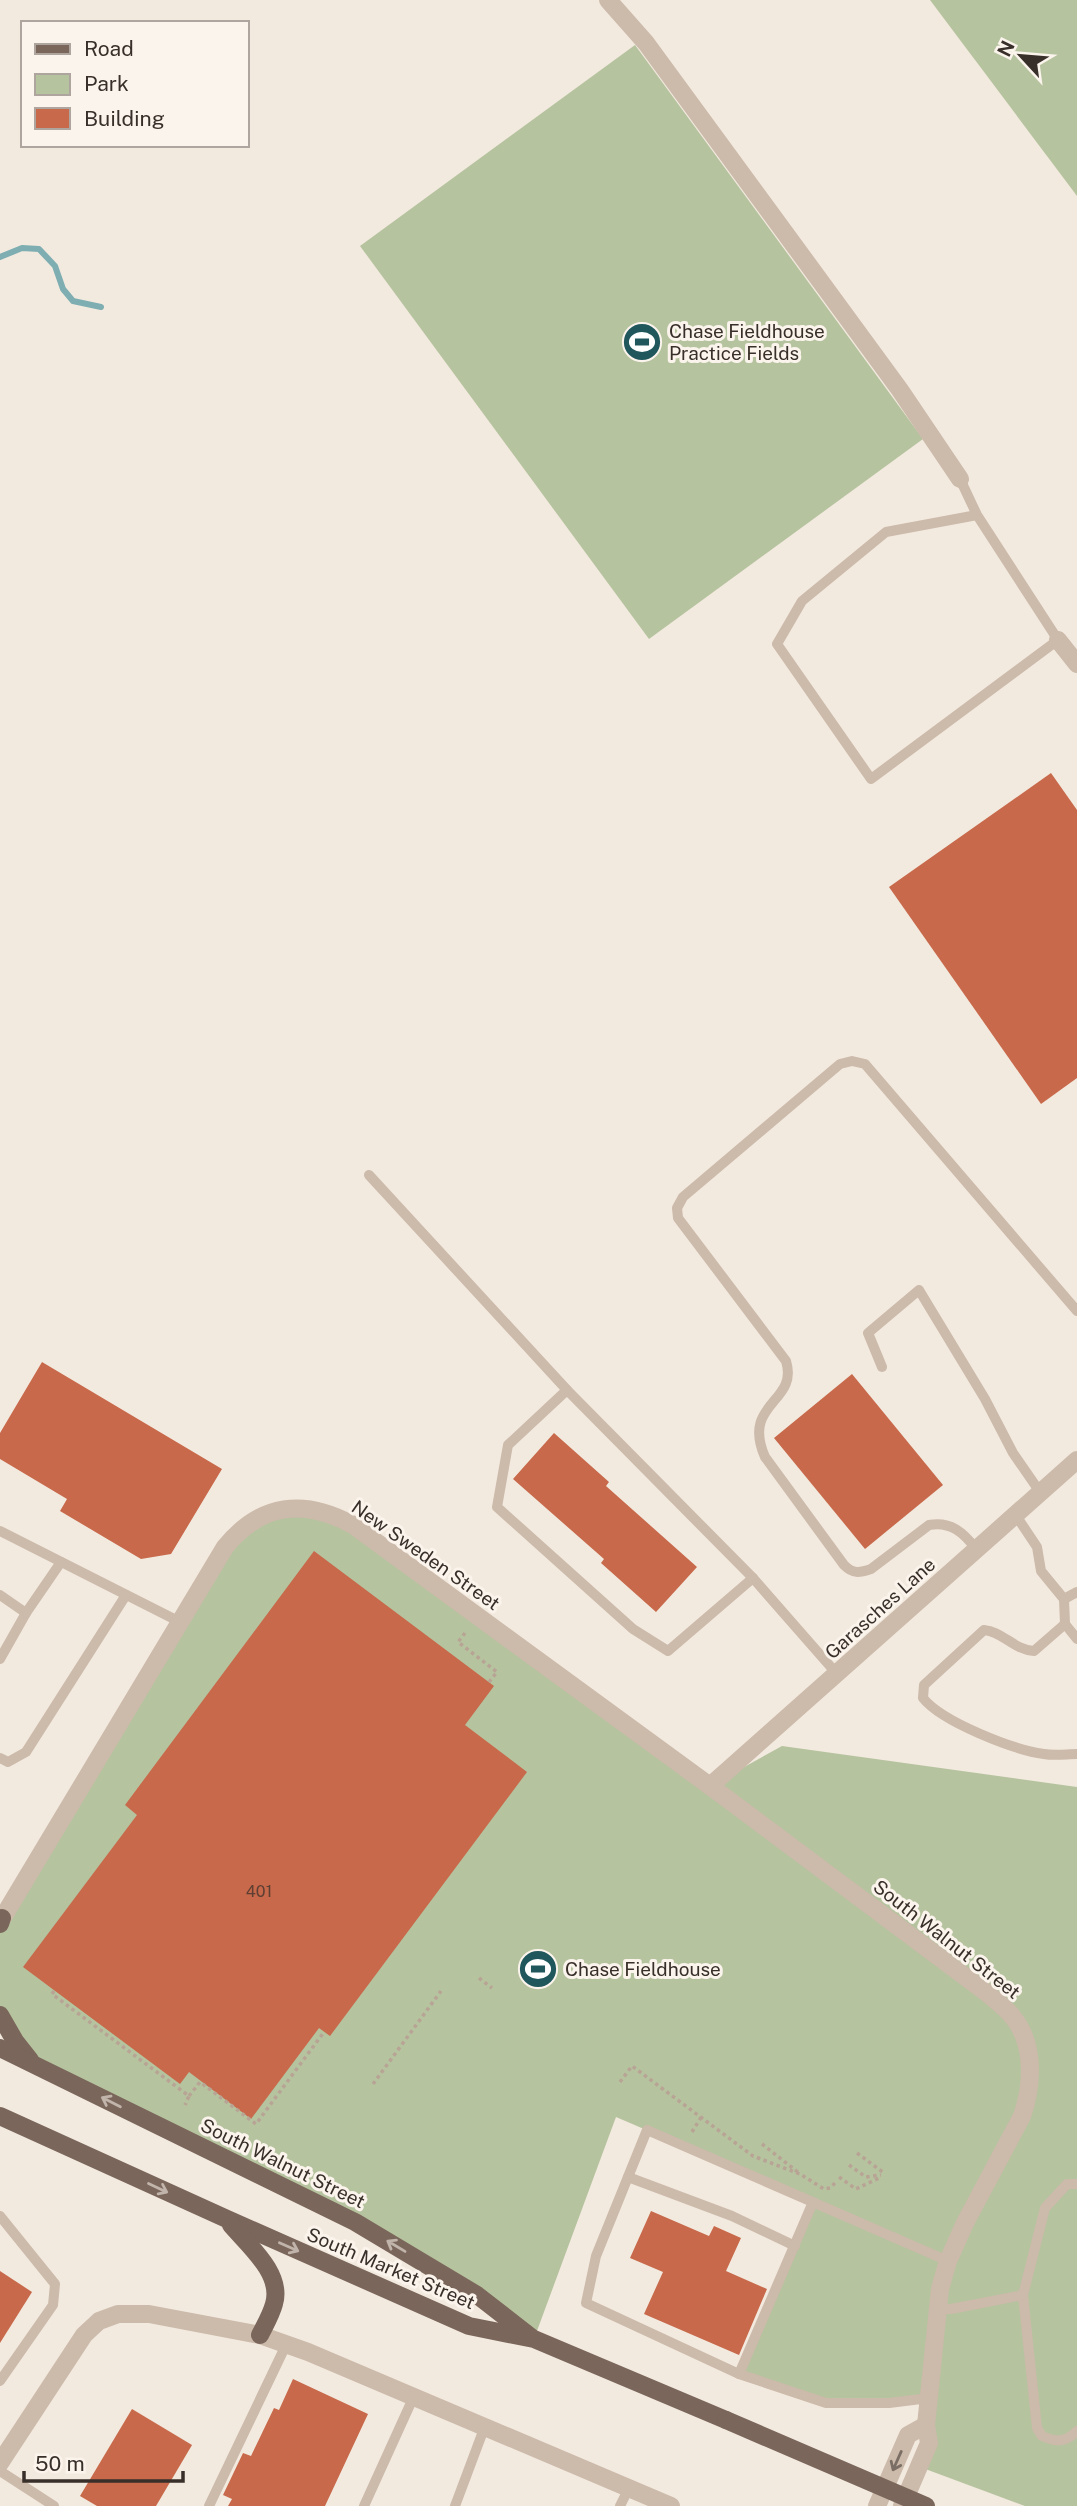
<svg xmlns="http://www.w3.org/2000/svg" width="1077" height="2506" font-family="'Public Sans',sans-serif">
  <rect width="100%" height="100%" fill="#f3eadf"/>
  <g fill="#b6c39f">
    <polygon points="930,0 1077,0 1077,196"/>
    <polygon points="635,45 923,439 649,639 360,246"/>
    <polygon points="319,1510 710,1786 782,1746 1077,1787 1077,2506 1025,2506 920,2467 929,2398 826,2403 739,2374 812,2201 616,2117 534,2339 389,2241 32,2063 0,2015 0,1924 251,1520"/>
  </g>
  <g fill="none" stroke-linecap="round" stroke-linejoin="round">
    <polyline stroke="#7eaeb1" stroke-width="6" points="0,257 22,248 39,249 55,266 63,289 73,301 101,307"/>
  </g>
  <g fill="#c7694a">
    <polygon points="1051,773 1077,810 1077,1078 1041,1104 889,887"/>
    <polygon points="42,1362 222,1469 171,1554 141,1559 60,1511 67,1499 0,1459 0,1433"/>
    <polygon points="852,1374 943,1485 865,1549 774,1438"/>
    <polygon points="554,1433 609,1482 606,1486 697,1567 656,1612 601,1563 604,1559 513,1479"/>
    <polygon points="314,1551 494,1686 465,1725 527,1772 330,2036 319,2028 251,2119 189,2072 180,2084 23,1967 137,1815 125,1805"/>
    <polygon points="651,2211 709,2236 714,2226 741,2238 726,2271 767,2289 739,2355 644,2314 663,2272 630,2258"/>
    <polygon points="0,2271 32,2292 0,2343"/>
    <polygon points="293,2379 368,2414 325,2506 228,2506 232,2499 223,2495 243,2453 251,2456 274,2408 279,2410"/>
    <polygon points="132,2409 192,2445 156,2506 97,2506 80,2496"/>
  </g>
  <g fill="none" stroke-linecap="round" stroke-linejoin="round">
    <g stroke="#b8a495" stroke-width="3.5" stroke-dasharray="3.5 3.5" stroke-linecap="butt">
      <polyline points="465,1633 458,1642 497,1672 489,1682"/>
      <polyline points="532,1961 554,1977"/>
      <polyline points="479,1978 492,1988"/>
      <polyline points="54,1991 52,1994 189,2096 185,2105"/>
      <polyline points="620,2082 632,2066 753,2156 800,2174 824,2189 830,2188 837,2181"/>
      <polyline points="373,2084 441,1991"/>
      <polyline points="189,2096 200,2082 256,2124 324,2032"/>
      <polyline points="692,2132 703,2114"/>
      <polyline points="762,2144 799,2173"/>
      <polyline points="857,2153 884,2173"/>
      <polyline points="849,2165 866,2177 881,2175"/>
      <polyline points="839,2177 856,2189 881,2177"/>
    </g>
    <g stroke="#ccbaab" stroke-width="10">
      <polyline points="960,479 977,515 1058,640 871,779 777,644 802,601 886,532 977,515"/>
      <polyline points="369,1175 567,1390 753,1578 837,1674"/>
      <polyline points="882,1367 868,1333 919,1290 985,1399 1013,1453 1040,1492"/>
      <polyline points="567,1390 508,1445 497,1507 633,1629 668,1651 753,1578"/>
      <polyline points="1015,1514 1037,1547 1041,1571 1064,1599 1065,1624 1077,1639"/>
      <polyline points="0,1531 180,1622"/>
      <path d="M976 1549C964 1533 951 1521 929 1525L871 1569C859 1573 853 1574 844 1565L765 1457C741 1402 799 1403 786 1361L678 1218 677 1208 683 1197 840 1064 852 1061 865 1064 1077 1311"/>
      <polyline points="0,1595 26,1613 0,1659"/>
      <polyline points="1064,1599 1077,1592"/>
      <polyline points="26,1613 61,1562"/>
      <path d="M1065 1624 1034 1651C1014 1650 1002 1631 984 1630L924 1685 923 1698C942 1722 1014 1750 1044 1754 1055 1756 1067 1754 1077 1754"/>
      <polyline points="0,1758 8,1762 26,1752 126,1595"/>
      <polyline points="628,2177 732,2216 795,2246"/>
      <path d="M1077 2184H1067L1045 2208 1023 2295 1037 2428 1042 2436C1056 2442 1065 2443 1077 2431"/>
      <polyline points="0,2216 55,2284 53,2305 0,2381"/>
      <polyline points="937,2309 951,2309 1023,2295"/>
      <polyline points="739,2374 813,2202"/>
      <polyline points="929,2398 889,2403 826,2403 739,2374 586,2303 596,2256 647,2130 948,2261"/>
      <polyline points="0,2471 54,2506"/>
      <polyline points="209,2506 286,2345"/>
      <polyline points="364,2506 414,2396"/>
      <polyline points="455,2506 485,2426"/>
      <polyline points="620,2506 629,2488"/>
    </g>
    <g stroke="#ccbaab" stroke-width="18">
      <polyline points="608,0 646,43 900,390 960,479"/>
      <polyline points="1058,640 1077,664"/>
      <polyline points="710,1786 1077,1460"/>
      <path d="M0 1922 225 1547C261 1503 304 1498 353 1525L710 1786 987 1993C995 2000 1005 2007 1012 2016 1035 2043 1033 2084 1022 2116L965 2223 948 2261 940 2289 926 2425 929 2443 902 2506"/>
      <polyline points="0,2463 84,2335 99,2321 118,2314 149,2314 260,2335 308,2352 671,2506"/>
      <polyline points="877,2506 908,2435 926,2425"/>
    </g>
    <g stroke="#7b665b" stroke-width="18">
      <polyline points="0,1924 2,1918"/>
      <polyline points="0,2015 15,2041 30,2060"/>
      <polyline points="0,2048 355,2222 477,2295 531,2337"/>
      <polyline points="0,2116 227,2219 469,2326 534,2339 726,2420"/>
      <path d="M231 2225C249 2246 283 2274 274 2304 271 2315 265 2325 260 2335"/>
    </g>
    <polyline stroke="#7b665b" stroke-width="18" points="726,2420 926,2506"/>
  </g>
  <defs><path id="oneway-shaft" d="M-6 0H5M1.5-3L5.5 0L1.5 3" fill="none" stroke-width="1.6" stroke-linecap="round" stroke-linejoin="round" transform="scale(1.75)"/></defs>
  <g stroke="#c1b4ab">
    <use href="#oneway-shaft" transform="translate(111 2102) rotate(-153)"/>
    <use href="#oneway-shaft" transform="translate(158 2188) rotate(25)"/>
    <use href="#oneway-shaft" transform="translate(396 2246) rotate(-149)"/>
    <use href="#oneway-shaft" transform="translate(289 2247) rotate(24)"/>
  </g>
  <use stroke="#7b6e64" href="#oneway-shaft" transform="translate(897 2461) rotate(114)"/>
  <defs>
    <g id="stadium-disc" transform="scale(2.0125)"><circle r="9.5" fill="#1f575c" stroke="#faf4ec"/><path d="M0-5a6.5 5 0 1 0 0 10a6.5 5 0 1 0 0-10ZM-3.5-1.8h7v3.6h-7Z" fill="#fff"/></g>
  </defs>
  <g fill-rule="evenodd">
    <use href="#stadium-disc" x="642" y="342"/>
    <use href="#stadium-disc" x="538" y="1969"/>
  </g>
  <g text-anchor="middle" stroke-width="6" stroke-linejoin="round" paint-order="stroke">
    <g font-size="16" fill="#5c3e32">
      <text x="259" y="1897">401</text>
    </g>
    <g font-size="19" fill="#392f2a" stroke="#faf4ec" text-anchor="start">
      <text x="669" y="338">Chase Fieldhouse<tspan x="669" dy="22">Practice Fields</tspan></text>
      <text x="565" y="1976">Chase Fieldhouse</text>
    </g>
    <g font-size="19" fill="#392f2a" stroke="#faf4ec">
      <text transform="translate(426 1555) rotate(35)" y="7">New Sweden Street</text>
      <text transform="translate(880 1608) rotate(-42)" y="7">Garasches Lane</text>
      <text transform="translate(947 1939) rotate(38)" y="7">South Walnut Street</text>
      <text transform="translate(283 2163) rotate(26)" y="7">South Walnut Street</text>
      <text transform="translate(391 2268) rotate(23)" y="7">South Market Street</text>
    </g>
  </g>
  <rect x="21" y="21" width="228" height="126" fill="#faf4ec" stroke="#ada59e" stroke-width="2"/>
  <rect x="35" y="44" width="35" height="10" fill="#7b665b" stroke="#ada59e" stroke-width="2"/>
  <text x="84" y="56" font-size="21" fill="#392f2a">Road</text>
  <rect x="35" y="74" width="35" height="21" fill="#b6c39f" stroke="#ada59e" stroke-width="2"/>
  <text x="84" y="91" font-size="21" fill="#392f2a">Park</text>
  <rect x="35" y="108" width="35" height="21" fill="#c7694a" stroke="#ada59e" stroke-width="2"/>
  <text x="84" y="126" font-size="21" fill="#392f2a">Building</text>
  <g transform="translate(1021 56) rotate(296)" stroke="#faf4ec" stroke-width="5" paint-order="stroke">
  <path d="M0-5L12 26L0 18L-12 26Z" fill="#392f2a"/>
  <text y="-10" font-size="19" font-weight="bold" text-anchor="middle" fill="#392f2a">N</text>
  </g>
  <path d="M24 2471v10h159v-10" fill="none" stroke="#392f2a" stroke-width="3.5"/>
  <text x="35" y="2471" font-size="21" fill="#392f2a" stroke="#faf4ec" stroke-width="5" paint-order="stroke">50 m</text>
</svg>
